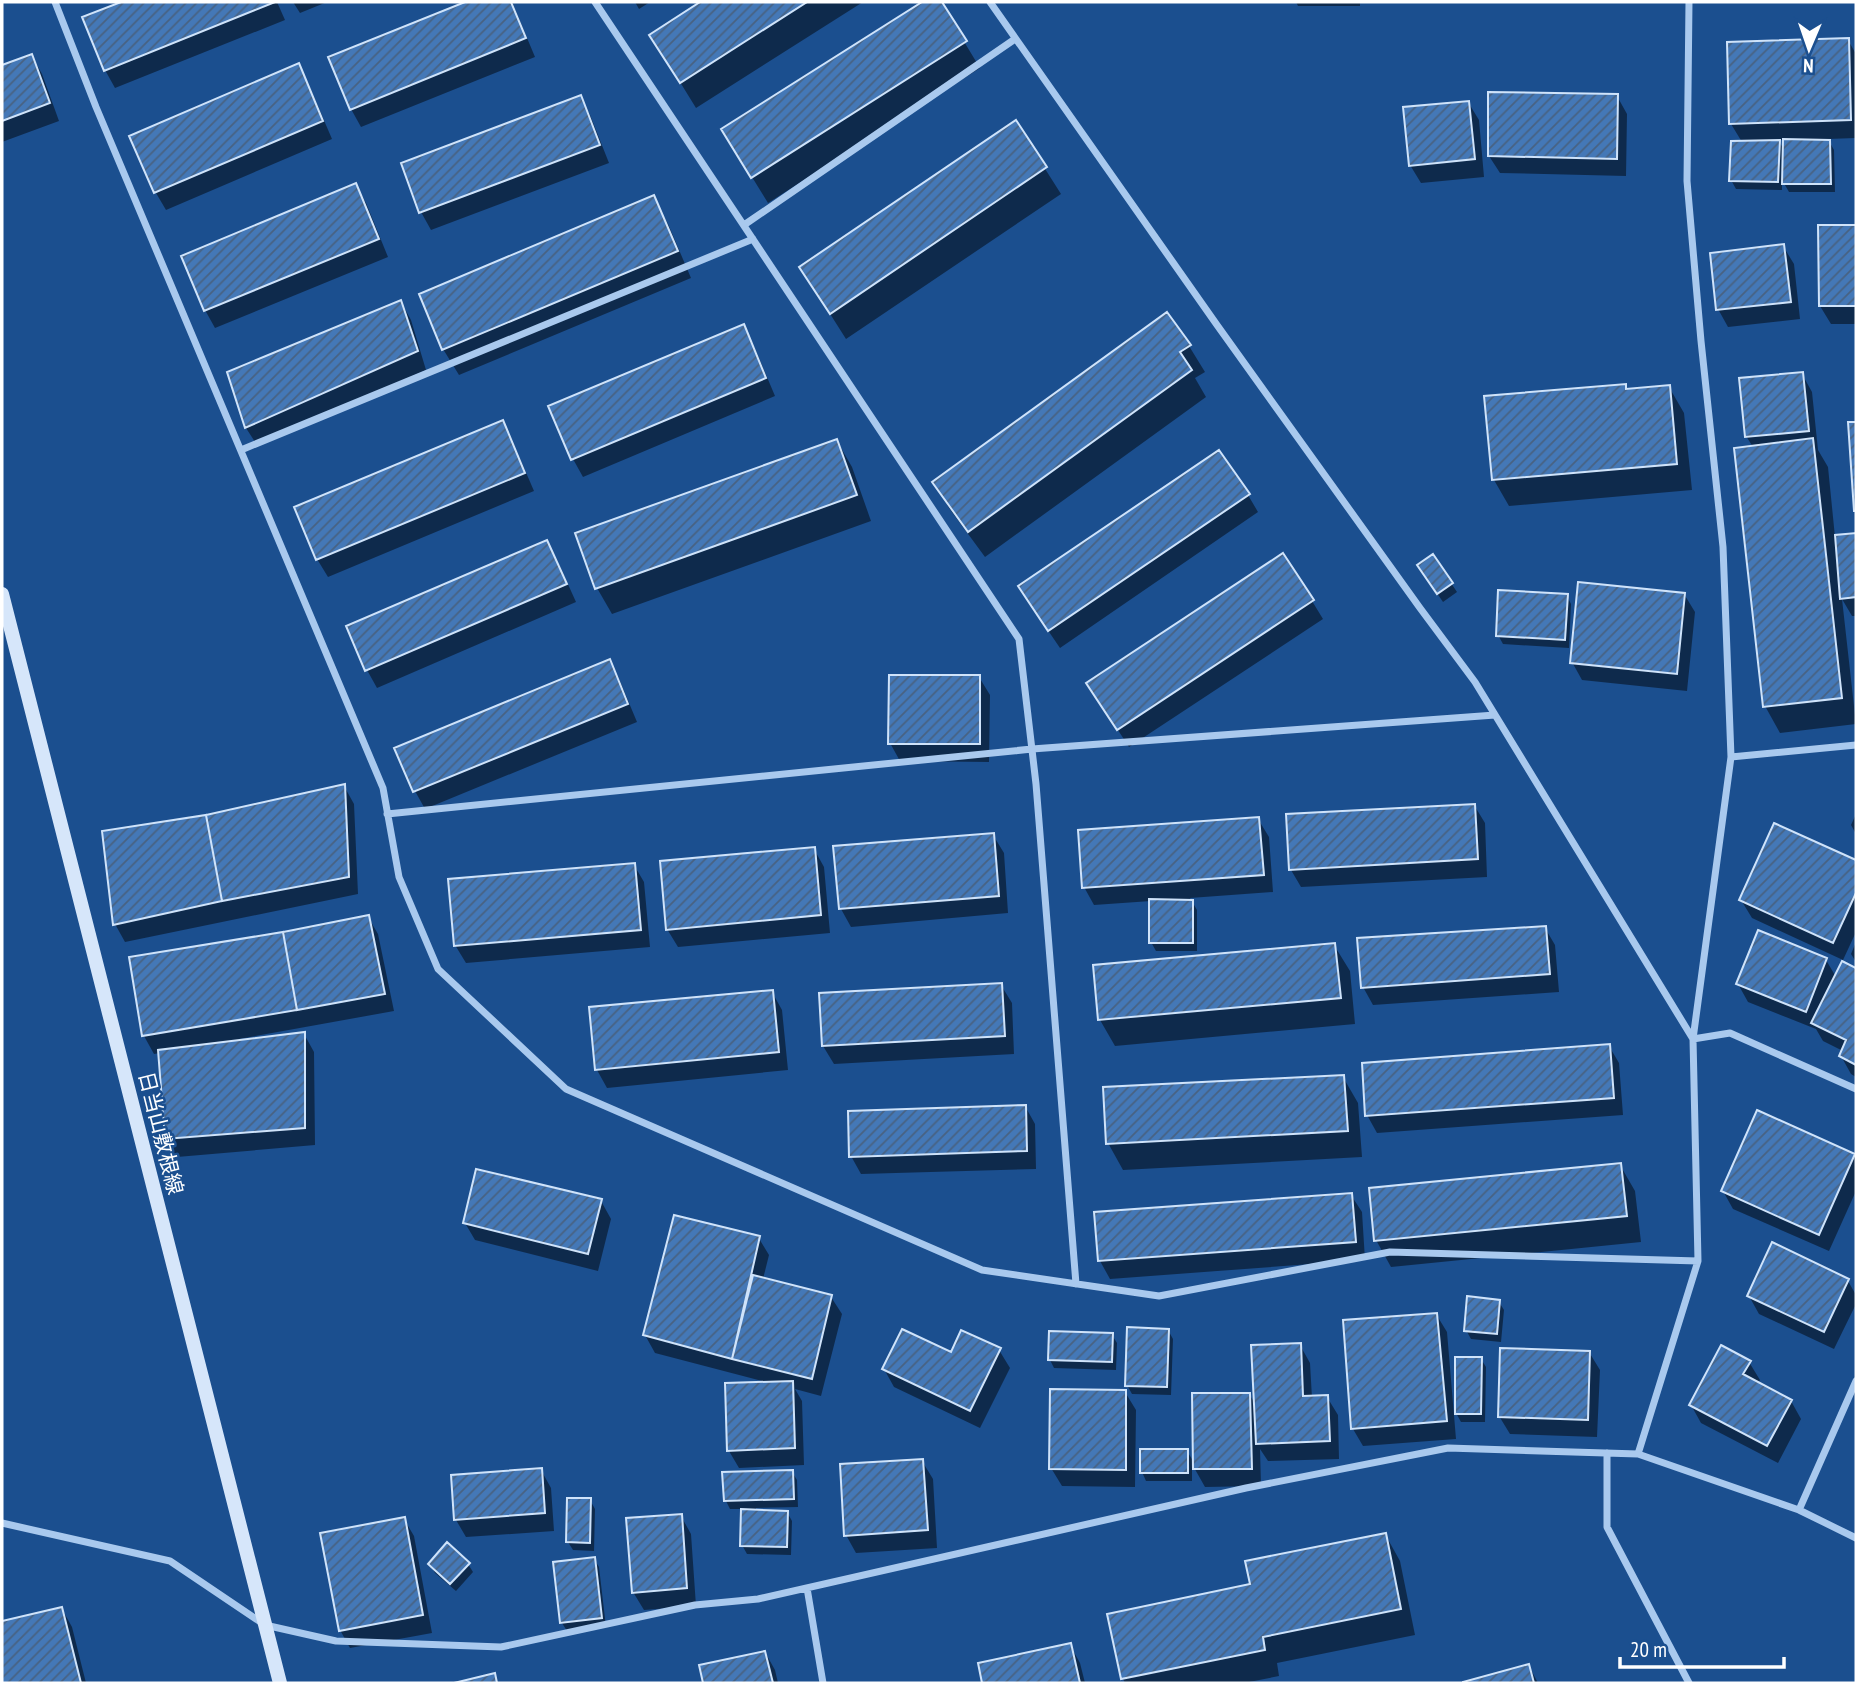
<svg xmlns="http://www.w3.org/2000/svg" width="1858" height="1685" font-family="'PT Sans Narrow','Noto Sans JP',sans-serif">
<style>
.shadow{fill:#0007;fill-rule:evenodd}
.building{fill:url(#building-hatch);stroke:#cfe3fa;stroke-width:2}
.lines{fill:none;stroke-linecap:round;stroke-linejoin:round}
.minor{stroke:#a9c9ee;stroke-width:7}
.secondary{stroke:#d6e6fa;stroke-width:14}
.labels{text-anchor:middle;dominant-baseline:central;stroke-width:5;stroke-linejoin:round;paint-order:stroke}
.street-label{font-size:21px;fill:#fff;stroke:#1b4f8f}
</style>
<defs>
<pattern id="building-hatch" width="6" height="6" patternUnits="userSpaceOnUse" patternTransform="scale(1.75)"><rect width="6" height="6" fill="#4478b7"/><path d="M-1 1l2-2M0 6l6-6M5 7l2-2" fill="none" stroke="#486282"/></pattern>
</defs>
<rect width="100%" height="100%" fill="#1b4f8f"/>
<path class="shadow" d="M125,2H277L285,20L115,88L105,70L84,18Z
M293,2H327L300,13Z
M469,2H512L535,57L361,127L351,109L330,58Z
M635,2H650L639,9Z
M704,2H863L696,108L651,35Z
M925,2H940L980,68L768,203L723,130Z
M1296,2H1360V6H1298Z
M1848,40L1856,54V138L1828,139L1834,150L1835,192H1789L1782,180V190L1736,189L1731,180L1742,142L1731,124ZM1778,140H1785V151Z
M32,56L42,74L59,121L2,142V67Z
M298,66L308,83L332,139L166,210L156,193L131,137Z
M1617,96L1627,114L1626,176L1500,173L1489,156Z
M580,97L590,115L609,163L431,230L421,212Z
M1468,102L1479,120L1484,177L1421,183L1410,165Z
M1016,123L1061,194L846,339L801,268Z
M356,185L366,203L388,257L215,328L205,310Z
M653,198L668,224L691,278L459,375L443,349Z
M1819,227H1856V324H1831L1820,306Z
M1783,246L1794,264L1800,319L1728,327L1718,309Z
M401,302L411,320L426,370L257,445L246,428L229,373Z
M743,327L753,344L775,396L583,477L573,459Z
M1189,346L1205,372L1195,378L1206,397L985,557L949,508L934,482Z
M1802,374L1812,392L1818,450L1828,467L1835,537L1856,535V616H1852L1842,599L1856,724L1780,733L1765,706L1753,447L1746,436Z
M1625,385L1628,391L1669,387L1684,413L1692,490L1509,506L1494,480Z
M502,422L512,440L534,491L328,577L317,559Z
M837,441L852,467L871,521L612,614L597,588Z
M1248,495L1258,512L1060,648L1030,604Z
M547,543L557,560L576,602L377,688L367,670Z
M1433,556L1457,592L1443,602L1424,574Z
M1684,594L1695,612L1687,691L1582,680L1572,662Z
M1567,596L1571,604L1569,648L1503,644L1498,635Z
M1312,601L1323,619L1129,747L1099,701Z
M609,662L619,679L637,722L425,809L415,791Z
M979,677L990,695L989,762L900,761L890,743Z
M344,786L354,804L358,894L125,942L115,924L206,817Z
M1474,805L1485,823L1487,877L1301,887L1291,870Z
M1856,814V834L1851,825Z
M1258,819L1269,837L1273,892L1190,898L1197,910V951H1156L1151,942V901L1094,905L1084,887Z
M1775,826L1856,862V932L1843,960L1752,918L1741,900Z
M993,835L1004,853L1008,913L851,927L841,909Z
M814,849L824,867L830,933L678,947L667,929Z
M634,865L644,882L650,947L466,963L455,945Z
M368,917L378,934L394,1011L239,1039L240,1042L304,1034L314,1052L315,1145L177,1157L166,1139L160,1053L154,1054L144,1036L131,959L284,933Z
M1545,928L1555,945L1559,992L1373,1005L1363,987Z
M1856,942V962L1851,954Z
M1334,945L1350,971L1355,1024L1115,1046L1100,1020L1095,966Z
M1826,960L1836,977L1843,963L1856,970V1077L1851,1074L1841,1056L1843,1051L1823,1041L1816,1029L1748,1002L1738,984Z
M1001,985L1012,1003L1014,1054L834,1064L823,1046Z
M772,992L782,1010L788,1070L607,1088L597,1070L591,1009Z
M1609,1046L1619,1063L1623,1115L1377,1133L1367,1115Z
M1343,1077L1358,1103L1362,1157L1123,1170L1108,1143Z
M1025,1106L1035,1124L1036,1169L861,1174L851,1156Z
M1854,1155L1856,1159V1191L1829,1251L1733,1209L1723,1191Z
M1620,1165L1635,1191L1641,1242L1391,1267L1376,1240Z
M1351,1195L1362,1212L1365,1260L1110,1279L1100,1261L1096,1214Z
M601,1201L611,1219L598,1271L475,1240L465,1223Z
M758,1237L769,1255L763,1279L831,1297L842,1314L821,1396L795,1389L802,1401L804,1465L739,1468L729,1451L770,1383L655,1353L645,1335Z
M1773,1244L1848,1281L1856,1295V1304L1834,1349L1759,1314L1749,1296Z
M1499,1302L1504,1310L1501,1342L1471,1339L1466,1330Z
M1436,1314L1447,1332L1456,1439L1363,1446L1353,1429Z
M1168,1330L1173,1339L1171,1395L1132,1394L1127,1385Z
M1112,1335L1117,1343L1116,1370L1054,1368L1050,1360Z
M1300,1345L1310,1363L1312,1398L1327,1397L1338,1415L1339,1459L1268,1461L1260,1449L1261,1486L1205,1487L1192,1464V1481H1146L1142,1472L1187,1451L1195,1464L1249,1394L1256,1405Z
M999,1350L1010,1368L980,1428L894,1387L884,1369L951,1354Z
M1589,1352L1600,1370L1597,1437L1510,1434L1499,1416Z
M1481,1359L1486,1367L1485,1422H1461L1456,1413Z
M1749,1362L1760,1380L1758,1384L1791,1401L1801,1419L1778,1463L1701,1423L1691,1405Z
M1125,1392L1136,1410L1135,1487L1062,1486L1051,1468Z
M922,1461L933,1479L937,1548L856,1553L846,1535Z
M541,1470L551,1488L554,1531L466,1537L456,1520Z
M792,1472L797,1480L798,1507L756,1508V1511L787,1512L792,1521L791,1555L747,1554L742,1545L743,1509H730L726,1501Z
M590,1500L595,1509L594,1551L573,1550L568,1542Z
M681,1516L691,1534L696,1606L644,1610L633,1592Z
M404,1519L414,1536L432,1633L350,1648L340,1630Z
M1385,1534L1400,1561L1415,1635L1277,1663L1279,1676L1244,1683H1125L1123,1679L1109,1615L1252,1586Z
M594,1559L599,1567L606,1627L567,1631L562,1623Z
M430,1564H468L473,1572L456,1591L435,1573Z
M62,1609L72,1627L86,1683H2V1623Z
M1070,1645L1080,1663L1085,1683H984L980,1665Z
M765,1652L775,1670L778,1683H705L701,1666Z
M1529,1666L1538,1683H1465Z"/>
<path class="building" d="M121,2H275L104,71L82,17Z
M465,2H511L526,38L350,110L328,57Z
M700,2H807L680,83L649,35Z
M922,2H942L967,41L751,178L721,129Z
M1849,38L1851,120L1729,124L1727,42Z
M32,54L50,103L2,121V65Z
M299,63L323,121L154,193L129,136Z
M1488,92L1618,94L1617,159L1488,156Z
M581,95L600,145L419,213L401,163Z
M1469,101L1475,159L1409,166L1403,107Z
M1016,120L1047,167L830,314L799,267Z
M1783,139L1830,140L1831,184H1782Z
M1780,140L1778,182L1729,181L1731,141Z
M356,183L379,239L204,311L181,256Z
M654,195L678,251L442,350L419,294Z
M1818,225H1856V306H1819Z
M1784,244L1791,302L1716,310L1710,253Z
M401,300L418,351L245,428L227,372Z
M1167,312L1191,345L1180,352L1192,370L968,532L932,482Z
M744,324L766,378L571,460L548,406Z
M1803,372L1809,431L1745,437L1739,378Z
M1626,384V389L1670,385L1677,464L1492,480L1484,396Z
M503,420L525,473L316,560L294,507Z
M1848,422H1856V511H1854Z
M1813,438L1842,698L1763,707L1734,448Z
M837,439L857,495L595,589L575,533Z
M1219,450L1250,494L1048,631L1018,586Z
M1856,533V597L1840,599L1835,535Z
M547,540L567,584L365,671L346,626Z
M1283,553L1314,600L1117,730L1086,683Z
M1433,554L1453,583L1437,594L1417,565Z
M1578,582L1685,593L1677,674L1570,663Z
M1498,590L1568,594L1565,640L1496,636Z
M610,659L628,704L413,792L394,748Z
M889,675H980V744H888Z
M345,784L349,877L222,901L206,815Z
M1475,804L1478,859L1289,870L1286,814Z
M206,815L222,901L113,925L102,831Z
M1259,817L1264,875L1082,888L1078,830Z
M1774,823L1856,860V893L1833,943L1739,900Z
M994,833L999,896L839,909L833,846Z
M815,847L821,915L666,930L660,861Z
M635,863L641,930L454,946L448,879Z
M1149,899L1193,900V943H1149Z
M369,915L385,994L297,1010L283,932Z
M1546,926L1550,974L1361,988L1357,938Z
M1758,930L1827,958L1806,1012L1736,984Z
M283,932L297,1010L142,1036L129,957Z
M1335,943L1341,998L1098,1020L1093,965Z
M1842,961L1856,968V1065L1839,1056L1846,1040L1811,1023Z
M1002,983L1005,1036L822,1046L819,993Z
M773,990L779,1052L595,1070L589,1007Z
M305,1032V1128L165,1139L158,1050Z
M1610,1044L1614,1098L1365,1116L1362,1063Z
M1344,1075L1348,1131L1106,1144L1103,1087Z
M1026,1105L1027,1151L849,1157L848,1111Z
M1757,1110L1855,1154L1819,1235L1721,1191Z
M1621,1163L1627,1216L1374,1241L1369,1188Z
M476,1169L602,1199L588,1254L463,1223Z
M1352,1193L1356,1242L1098,1261L1094,1212Z
M674,1215L760,1236L732,1359L643,1335Z
M1772,1242L1849,1279L1824,1332L1747,1296Z
M753,1275L832,1295L812,1379L732,1359Z
M1467,1296L1500,1300L1497,1334L1464,1331Z
M1437,1313L1447,1421L1351,1429L1343,1320Z
M1127,1327L1169,1329L1167,1387L1125,1386Z
M902,1329L951,1352L961,1330L1001,1348L970,1411L882,1369Z
M1049,1331L1113,1333L1112,1362L1048,1360Z
M1301,1343L1303,1396L1328,1395L1330,1441L1256,1444L1251,1345Z
M1721,1345L1751,1361L1743,1374L1792,1400L1767,1446L1689,1405Z
M1500,1348L1590,1351L1588,1420L1498,1417Z
M1455,1357H1482L1481,1414H1455Z
M793,1381L795,1448L727,1451L725,1383Z
M1050,1389L1126,1390V1470L1049,1469Z
M1192,1393H1250L1252,1469H1193Z
M1140,1449H1188V1473H1140Z
M923,1459L928,1530L844,1536L840,1464Z
M542,1468L545,1513L454,1520L451,1475Z
M793,1470L794,1499L724,1501L722,1472Z
M567,1498H591L590,1543L566,1542Z
M741,1509L788,1511L787,1547L740,1546Z
M682,1514L687,1588L632,1593L626,1518Z
M405,1517L423,1615L339,1631L320,1533Z
M1386,1533L1401,1609L1263,1637L1265,1650L1121,1679L1107,1614L1250,1584L1245,1561Z
M447,1542L470,1563L450,1584L428,1564Z
M595,1557L602,1618L560,1623L553,1562Z
M62,1607L81,1683H2V1621Z
M1071,1643L1080,1683H982L978,1663Z
M765,1651L773,1683H703L699,1665Z
M1529,1664L1534,1683H1463V1682Z
M495,1673L497,1683H454Z"/>
<g class="lines">
<path class="minor" d="M55,2L96,107L383,788L399,877L438,969L566,1089L982,1270L1159,1296L1390,1252L1698,1261
M595,2L1019,639L1036,784L1076,1284
M990,2L1217,325L1420,608L1475,682L1693,1039
M744,225L1015,39
M241,450L753,239
M1731,757L1856,745
M387,814L1032,749L1495,715
M1693,1039L1730,1033L1856,1089
M1607,1453V1527L1689,1683
M1638,1454L1698,1261L1693,1039L1731,757L1723,547L1701,341L1687,181L1689,2
M1799,1510L1856,1381
M2,1523L170,1561L265,1625L336,1641L501,1647L695,1605L758,1599L1246,1488L1448,1448L1638,1454L1799,1510L1856,1538
M807,1588L823,1683"/>
<path class="secondary" d="M2,594L280,1683"/>
</g>
<g class="labels">
<g class="street-label">
<text transform="translate(161 1133) rotate(76)">日当山敷根線</text>
</g>
</g>
<rect width="1858" height="1685" fill="none" stroke="#ffffff" stroke-width="7"/>
<g transform="translate(1809 49) rotate(182)" stroke="#1b4f8f" stroke-width="5" paint-order="stroke">
<path d="M0-5L12 26L0 18L-12 26Z" fill="#ffffff"/>
<text y="-10" font-size="19" font-weight="bold" text-anchor="middle" fill="#ffffff">N</text>
</g>
<path d="M1620 1657v10h164v-10" fill="none" stroke="#ffffff" stroke-width="3.5"/>
<text x="1630" y="1657" font-size="21" fill="#ffffff" stroke="#1b4f8f" stroke-width="5" paint-order="stroke">20 m</text>
</svg>
